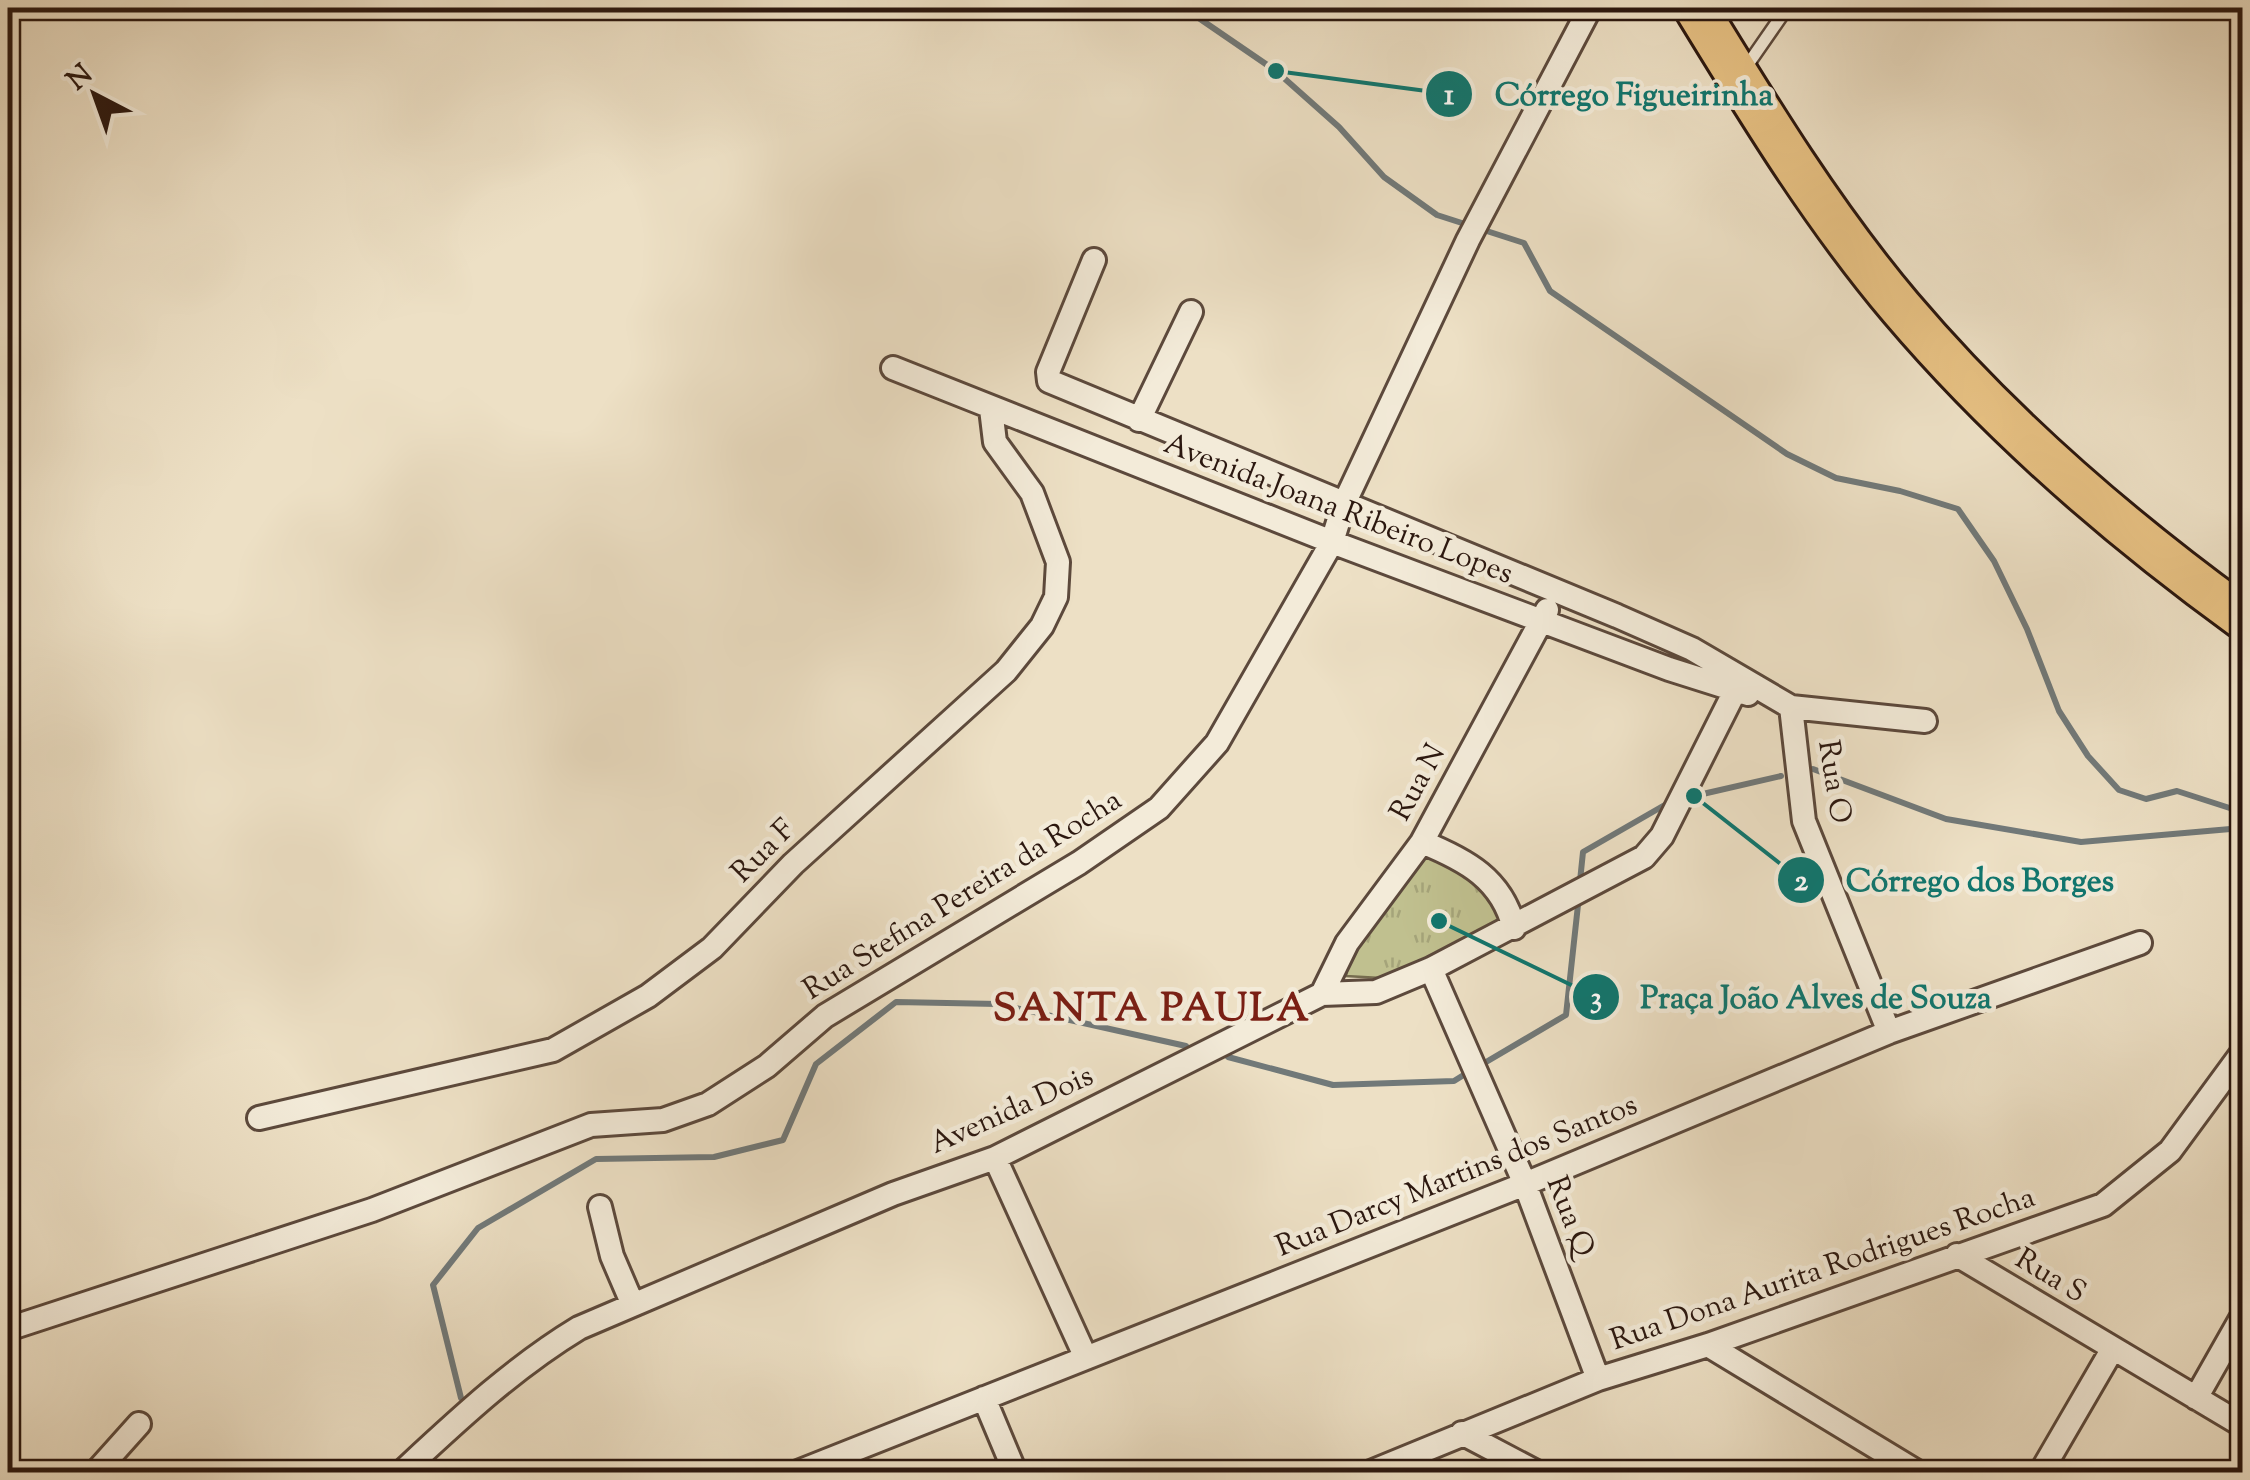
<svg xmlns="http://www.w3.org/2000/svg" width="2250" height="1480" font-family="'Sorts Mill Goudy',serif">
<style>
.park{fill:url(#park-tufts);stroke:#766c4f;stroke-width:2.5}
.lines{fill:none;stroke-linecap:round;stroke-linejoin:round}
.stream{stroke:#717979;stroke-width:6}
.lane-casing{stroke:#5c493c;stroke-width:16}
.street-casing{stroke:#5c493c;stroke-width:28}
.highway-casing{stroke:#2b170f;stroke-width:48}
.lane{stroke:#f3ebd9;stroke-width:11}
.street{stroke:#f3ebd9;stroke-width:22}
.highway{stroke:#e6c082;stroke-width:42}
.labels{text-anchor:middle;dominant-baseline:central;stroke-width:9;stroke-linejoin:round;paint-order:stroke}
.street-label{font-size:30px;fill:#2b170f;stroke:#f3ebd9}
.district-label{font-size:40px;font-weight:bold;letter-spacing:2.5px;fill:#7a1f14;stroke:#f3ebd9}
.leader{fill:none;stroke:#0f766e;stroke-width:4}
.callout-dot{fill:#0f766e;stroke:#f3ebd9;stroke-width:4}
.mark-label{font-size:30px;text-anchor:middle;font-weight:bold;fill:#fff}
.callout-label{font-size:32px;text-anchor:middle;font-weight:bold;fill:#0f766e;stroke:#f3ebd9;stroke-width:9;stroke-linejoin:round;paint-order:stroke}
</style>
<defs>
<pattern id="park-tufts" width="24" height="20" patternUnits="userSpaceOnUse" patternTransform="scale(2.5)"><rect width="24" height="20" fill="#c0c08f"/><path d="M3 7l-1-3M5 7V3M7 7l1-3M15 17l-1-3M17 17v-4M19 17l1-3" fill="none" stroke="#a5a47a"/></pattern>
</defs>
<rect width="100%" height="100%" fill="#ede0c5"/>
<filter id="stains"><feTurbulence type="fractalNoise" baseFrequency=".002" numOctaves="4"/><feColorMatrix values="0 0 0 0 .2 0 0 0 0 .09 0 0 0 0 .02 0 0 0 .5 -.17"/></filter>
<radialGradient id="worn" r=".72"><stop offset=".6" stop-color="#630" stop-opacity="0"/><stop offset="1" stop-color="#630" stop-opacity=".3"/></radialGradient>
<path class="park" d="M1427,856L1453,864L1496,892L1504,926L1381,978L1346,976C1349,941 1404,884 1427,856Z"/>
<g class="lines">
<path class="stream" d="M1184,8L1276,71L1339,127L1384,177L1437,215L1524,243L1550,291L1787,454L1836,478L1900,491L1958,509L1994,561L2027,629L2059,711L2088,756L2119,790L2146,799L2177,791L2242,812
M1813,769L1946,819L2081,842L2242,828
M1694,796L1781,776
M1580,881L1583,852L1670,802
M1228,1057L1333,1085L1454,1081L1470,1071
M1481,1065L1566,1015L1578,905
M461,1398L433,1285L478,1228L596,1159L714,1157L783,1140L816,1064L896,1002L998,1004L1186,1046
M427,1472L433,1461"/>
<g class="lane-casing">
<path id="lane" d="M1744,70L1787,8"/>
</g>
<g class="street-casing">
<path id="street" d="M1094,260L1048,372L1049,381L1617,616L1692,649L1791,707L1925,721
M893,368L1332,542L1669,669L1748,694
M1139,420L1191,312
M1791,707L1804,821L1889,1032
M1422,842C1466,860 1502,879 1514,928
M1431,969L1525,1184L1598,1379
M1322,994L1347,943L1422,842L1547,610
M259,1118L553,1050L648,996L712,948L793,864L1006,671L1042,626L1056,597L1058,562L1032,493L995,442L991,409
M995,1158L1086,1358
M600,1207L612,1256L633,1305
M1957,1255L2242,1425
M8,1329L372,1210L591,1125L663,1120L708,1104L767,1066L825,1016L1079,863L1159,808L1217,743L1332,542L1343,506L1468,240L1590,8
M1708,1345L1917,1472
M984,1398L1015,1472
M2196,1398L2242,1317
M1462,1433L1536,1472
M96,1472L139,1424
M402,1472C458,1420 513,1368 579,1328L893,1194L995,1158L1322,994L1376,992L1431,969L1644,857L1662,836L1741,679
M798,1472L1525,1184L1889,1032L2140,943
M1371,1472L1598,1379L1708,1345L2103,1205L2170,1151L2242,1053
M2041,1472L2112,1350"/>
</g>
<g class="highway-casing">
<path id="highway" d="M1696,8C1759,111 1823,216 1901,308C2001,426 2118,527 2242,617"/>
</g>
<use href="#lane" class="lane"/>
<use href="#street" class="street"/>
<use href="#highway" class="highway"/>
</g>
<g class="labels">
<g class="street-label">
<text transform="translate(1338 510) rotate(21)">Avenida Joana Ribeiro Lopes</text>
<text transform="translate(1833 782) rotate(81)">Rua O</text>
<text transform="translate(1419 783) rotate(-61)">Rua N</text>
<text transform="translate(764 852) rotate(-45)">Rua F</text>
<text transform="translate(963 896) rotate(-32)">Rua Stefina Pereira da Rocha</text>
<text transform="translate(1012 1111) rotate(-24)">Avenida Dois</text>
<text transform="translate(1457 1177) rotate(-22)">Rua Darcy Martins dos Santos</text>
<text transform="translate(1569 1217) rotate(69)">Rua Q</text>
<text transform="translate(1823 1270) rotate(-19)">Rua Dona Aurita Rodrigues Rocha</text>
<text transform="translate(2050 1277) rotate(31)">Rua S</text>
</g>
<g class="district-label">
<text x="1152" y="1010">SANTA PAULA</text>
</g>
</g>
<path class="leader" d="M1276 71L1449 94M1694 796L1801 880M1439 921L1596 997"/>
<g class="callout-dot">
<circle cx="1276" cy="71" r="10"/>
<circle cx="1694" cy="796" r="10"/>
<circle cx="1439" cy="921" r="10"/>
<circle cx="1449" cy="94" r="25"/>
<circle cx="1801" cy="880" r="25"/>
<circle cx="1596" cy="997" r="25"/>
</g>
<g class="mark-label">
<text x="1449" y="104">1</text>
<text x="1801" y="890">2</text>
<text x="1596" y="1007">3</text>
</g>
<g class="callout-label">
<text x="1634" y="105">Córrego Figueirinha</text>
<text x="1980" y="891">Córrego dos Borges</text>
<text x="1816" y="1008">Praça João Alves de Souza</text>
</g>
<rect width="2250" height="1480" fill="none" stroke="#ede0c5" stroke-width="40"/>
<rect x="10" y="10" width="2230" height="1460" fill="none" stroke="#2b170f" stroke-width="5"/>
<rect x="20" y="20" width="2210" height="1440" fill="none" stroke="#2b170f" stroke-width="2.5"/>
<g transform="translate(95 95) rotate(319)" stroke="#f3ebd9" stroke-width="8" paint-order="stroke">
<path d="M0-8L18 38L0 25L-18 38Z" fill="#2b170f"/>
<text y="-15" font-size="28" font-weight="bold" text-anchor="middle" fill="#2b170f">N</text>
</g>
<rect width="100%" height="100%" filter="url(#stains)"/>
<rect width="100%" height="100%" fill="url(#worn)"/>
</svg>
